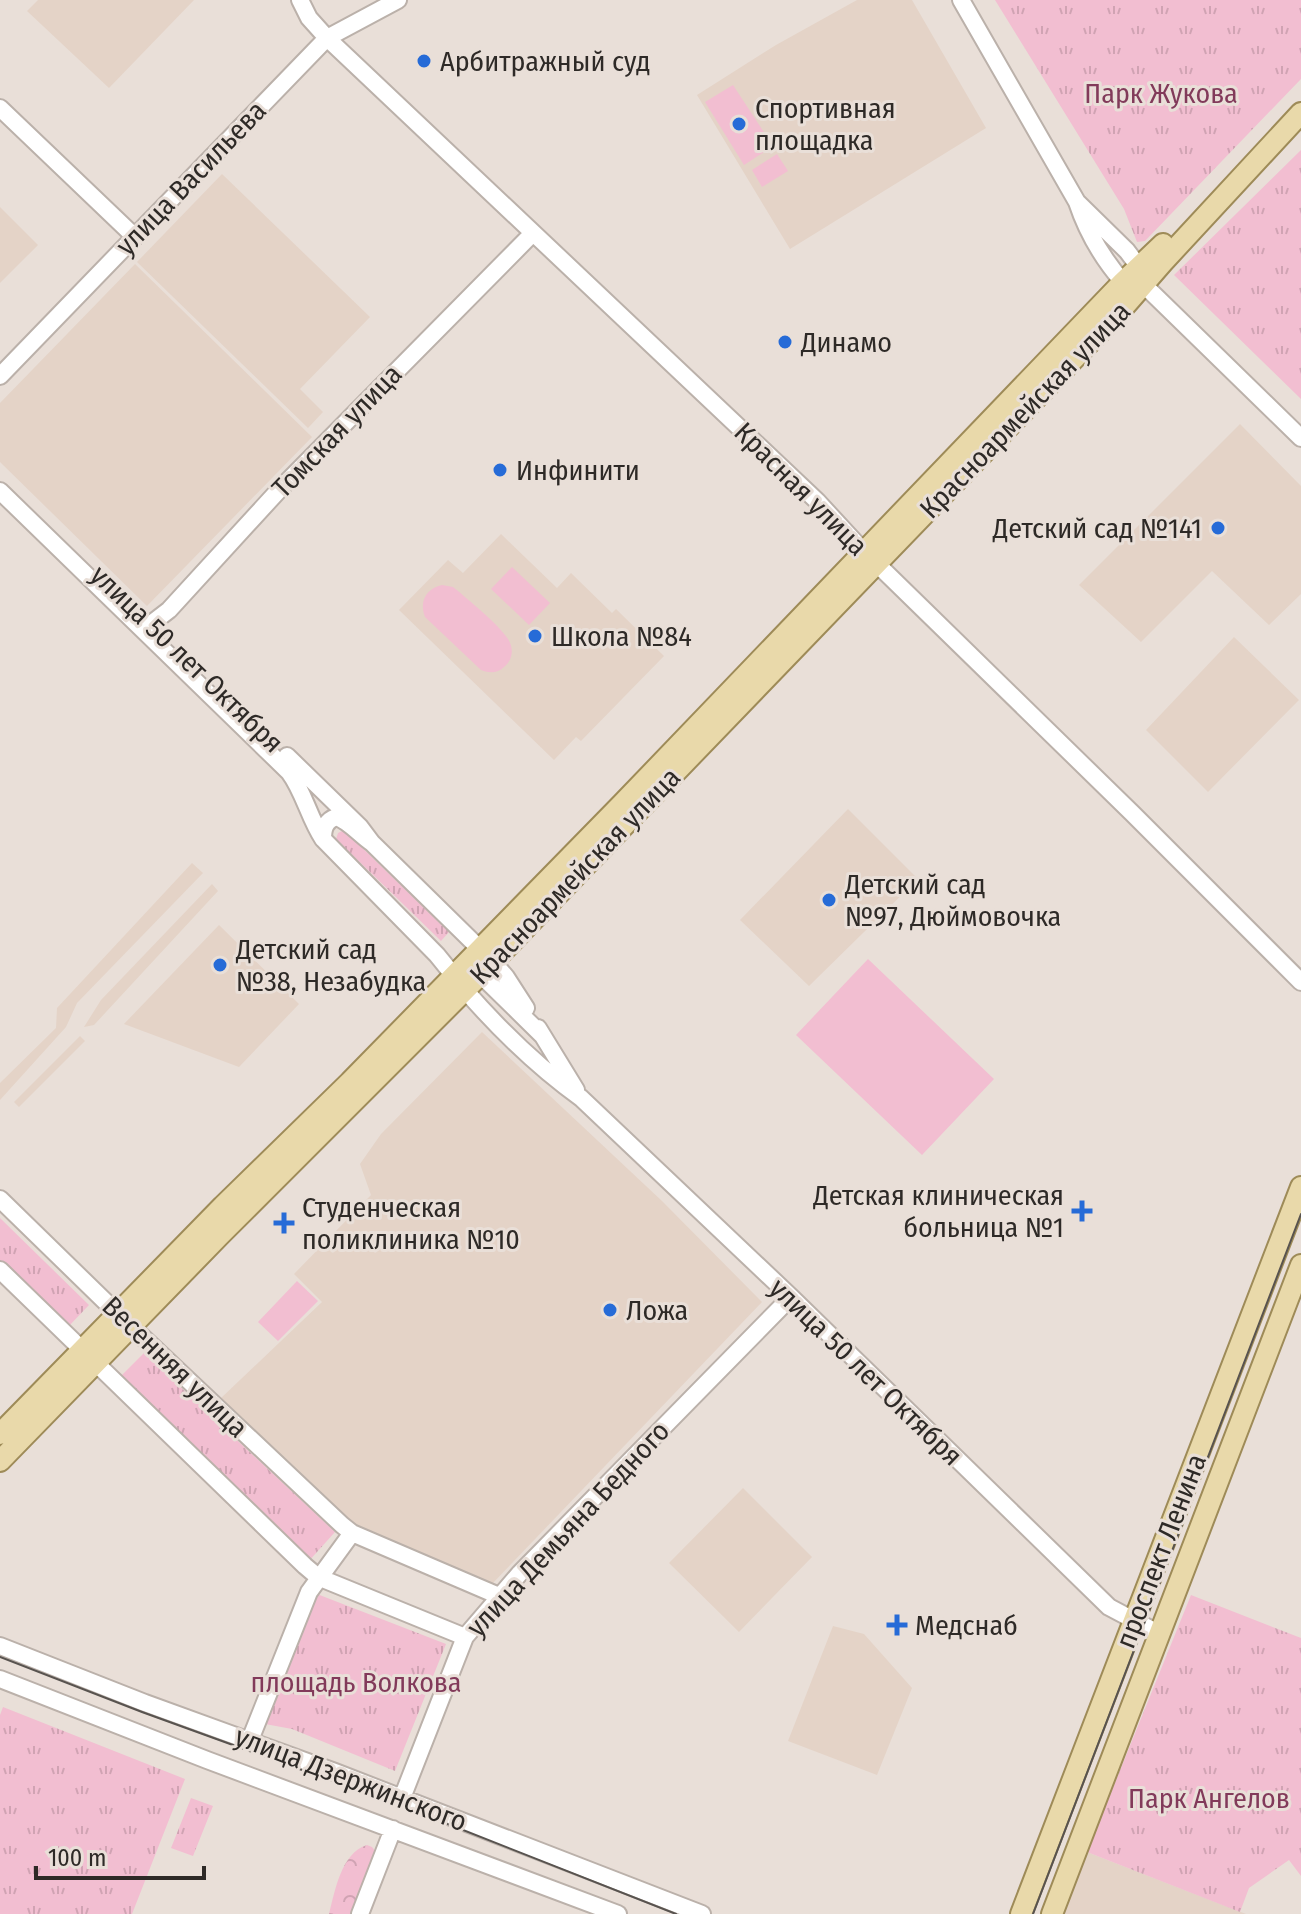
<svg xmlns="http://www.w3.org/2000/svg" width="1301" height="1914" font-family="'Fira Sans Condensed',sans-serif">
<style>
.built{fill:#e4d3c7}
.grass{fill:url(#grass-tufts)}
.forest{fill:url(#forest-crowns)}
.pitch{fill:#f2bed1}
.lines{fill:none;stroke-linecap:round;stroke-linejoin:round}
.minor-casing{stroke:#bbb1aa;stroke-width:20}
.major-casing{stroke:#9e8b58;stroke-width:24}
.minor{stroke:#fff;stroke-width:16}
.major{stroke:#e9d9aa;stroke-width:20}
.tram{stroke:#58534f;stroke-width:2}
.poi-dot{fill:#266bd7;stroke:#e9dfd8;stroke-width:3}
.labels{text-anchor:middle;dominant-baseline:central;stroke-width:6;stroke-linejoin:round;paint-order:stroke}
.poi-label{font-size:28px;fill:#2e2a27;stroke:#e9dfd8;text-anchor:start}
.park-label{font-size:28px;fill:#823a5a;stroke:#e9dfd8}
.street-label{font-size:28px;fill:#2e2a27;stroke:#e9dfd8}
</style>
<defs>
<pattern id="grass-tufts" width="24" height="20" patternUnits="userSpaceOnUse" patternTransform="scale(2)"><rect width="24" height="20" fill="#f2bed1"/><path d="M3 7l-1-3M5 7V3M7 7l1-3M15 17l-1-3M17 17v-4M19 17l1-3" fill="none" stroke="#d0a3b3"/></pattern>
<pattern id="forest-crowns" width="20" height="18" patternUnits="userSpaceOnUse" patternTransform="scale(2)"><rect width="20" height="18" fill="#f2bed1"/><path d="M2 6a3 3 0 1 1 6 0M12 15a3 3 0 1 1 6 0" fill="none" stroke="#d0a3b3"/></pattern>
</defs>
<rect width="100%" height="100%" fill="#e9dfd8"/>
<path class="built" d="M38,0H194L109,88L27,11Z
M857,0H912L986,128L790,249L697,95L776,45Z
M222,174L370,317L300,389L323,412L308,428L137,262Z
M0,207L38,245L0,283Z
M135,264L312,437L147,606L0,462V403Z
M1240,424L1301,486V594L1269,625L1212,571L1141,642L1079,585Z
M501,534L557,588L571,573L612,613L616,609L664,656L581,741L576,737L554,760L399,610L448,560L463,573Z
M1234,637L1299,700L1208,792L1146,730Z
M848,809L918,879L809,986L740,920Z
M192,863L203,873L77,1003L66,1027L0,1100V1083L56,1028L57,1008Z
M212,884L218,891L94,1025L84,1027L101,1000Z
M219,925L299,1004L239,1067L124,1024Z
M482,1032L662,1201L762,1302L492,1584L346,1520L220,1399L322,1302L294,1274L371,1195L360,1164L381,1134Z
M80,1036L85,1041L19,1107L14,1102Z
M743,1488L812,1557L739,1632L669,1563Z
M833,1626L864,1634L912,1688L877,1775L788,1741Z
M1087,1852L1246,1914H1063Z"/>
<path class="grass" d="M995,0H1301V79L1145,241L1137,242L1124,209Z
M1301,150V399L1174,275Z
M344,830L449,932L441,941L336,839L338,833Z
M0,1218L89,1305L68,1327L0,1261Z
M144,1353L335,1532L308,1562L121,1376Z
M317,1594L446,1644L395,1771L292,1729L265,1724Z
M1191,1595L1301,1638V1876L1289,1860L1249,1888L1240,1912L1087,1852Z
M3,1707L185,1779L132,1914H0V1715Z
M191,1798L213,1806L193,1856L171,1848Z"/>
<path class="forest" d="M367,1845L372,1847L376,1852L355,1914H329C335,1891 341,1853 367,1845Z"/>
<path class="pitch" d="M733,85L773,146L744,165L705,102Z
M777,154L788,171L762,187L752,170Z
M512,567L550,603L529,625L491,589Z
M442,585L453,587L458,591C472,603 499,625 508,639C514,648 513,660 504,667C497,674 489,673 481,670L425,617C419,601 426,589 442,585Z
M868,959L994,1079L922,1155L796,1035Z
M297,1281L318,1301L278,1341L258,1322Z"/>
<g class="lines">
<g class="minor-casing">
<path id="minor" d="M300,0L309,18L327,38L817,501L864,552
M961,0L1077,202C1087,232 1102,258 1123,282
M0,108L135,237
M1078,203L1127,251L1139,267
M1144,285L1301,438
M0,376L327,38L398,0
M0,491L289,772C304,792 309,818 323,839L437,955L454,976L471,973L487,981L542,1035
M877,564L1132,813L1301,982
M143,630L169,610L278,491L533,233
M287,756L360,827L372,843
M323,839C323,829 325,821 336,817C348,820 361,836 372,843L480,949
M493,962L506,977L526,1008
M465,990C499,1029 539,1068 581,1098L791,1297L1109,1607L1160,1634
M538,1028L576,1090
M0,1199L118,1314L342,1525L352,1533L499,1596
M0,1270L305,1566L318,1577L465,1637
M0,1646L145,1703L335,1772L702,1914
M0,1679L207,1760L618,1914
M250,1740L309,1592L352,1533
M402,1798L465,1637L520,1573L791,1297
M360,1914L393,1829"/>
</g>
<g class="major-casing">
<path id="major" d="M0,1434L223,1206L350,1082L622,804L1123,282L1163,244
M0,1461L220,1235L479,976L1122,309L1163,262L1301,113
M1021,1914L1301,1187
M1052,1914L1301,1265"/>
</g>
<use href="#minor" class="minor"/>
<use href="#major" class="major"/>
<path class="tram" d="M0,1657L142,1712L415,1811L676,1914
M1033,1914L1301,1214"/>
</g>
<g class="poi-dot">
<circle cx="424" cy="61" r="8"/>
<circle cx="739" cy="124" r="8"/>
<circle cx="785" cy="342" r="8"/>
<circle cx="500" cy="470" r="8"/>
<circle cx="1218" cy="528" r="8"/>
<circle cx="535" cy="636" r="8"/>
<circle cx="829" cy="900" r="8"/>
<circle cx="220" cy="965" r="8"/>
<path d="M1078 1199h8v8h8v8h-8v8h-8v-8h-8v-8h8z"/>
<path d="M280 1211h8v8h8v8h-8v8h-8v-8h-8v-8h8z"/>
<circle cx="610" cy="1310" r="8"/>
<path d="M893 1613h8v8h8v8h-8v8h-8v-8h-8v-8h8z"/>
</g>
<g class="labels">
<g class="poi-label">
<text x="440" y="61">Арбитражный суд</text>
<text x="755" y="108">Спортивная<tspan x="755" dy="32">площадка</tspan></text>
<text x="801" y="342">Динамо</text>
<text x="516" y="470">Инфинити</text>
<text x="1202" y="528" text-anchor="end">Детский сад №141</text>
<text x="551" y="636">Школа №84</text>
<text x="845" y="884">Детский сад<tspan x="845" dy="32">№97, Дюймовочка</tspan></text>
<text x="236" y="949">Детский сад<tspan x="236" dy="32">№38, Незабудка</tspan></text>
<text x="1064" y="1195" text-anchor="end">Детская клиническая<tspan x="1064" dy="32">больница №1</tspan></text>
<text x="302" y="1207">Студенческая<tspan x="302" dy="32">поликлиника №10</tspan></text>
<text x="626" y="1310">Ложа</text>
<text x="915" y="1625">Медснаб</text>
</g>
<g class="park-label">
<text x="1161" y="93">Парк Жукова</text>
<text x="356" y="1682">площадь Волкова</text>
<text x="1209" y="1798">Парк Ангелов</text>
</g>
<g class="street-label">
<text transform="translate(191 178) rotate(-46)">улица Васильева</text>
<text transform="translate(1025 410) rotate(-46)">Красноармейская улица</text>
<text transform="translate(337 431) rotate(-46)">Томская улица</text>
<text transform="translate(801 489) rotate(45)">Красная улица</text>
<text transform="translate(187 659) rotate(44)">улица 50 лет Октября</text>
<text transform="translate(575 876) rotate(-46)">Красноармейская улица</text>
<text transform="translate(175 1367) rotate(44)">Весенняя улица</text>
<text transform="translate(866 1372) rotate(44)">улица 50 лет Октября</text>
<text transform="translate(568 1529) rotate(-47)">улица Демьяна Бедного</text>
<text transform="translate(1161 1551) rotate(-69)">проспект Ленина</text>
<text transform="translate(351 1779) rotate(21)">улица Дзержинского</text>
</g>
</g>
<path d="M36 1866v12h168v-12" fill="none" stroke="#2e2a27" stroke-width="4"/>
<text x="48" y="1866" font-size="24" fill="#2e2a27" stroke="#e9dfd8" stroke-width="6" paint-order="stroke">100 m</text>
</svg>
